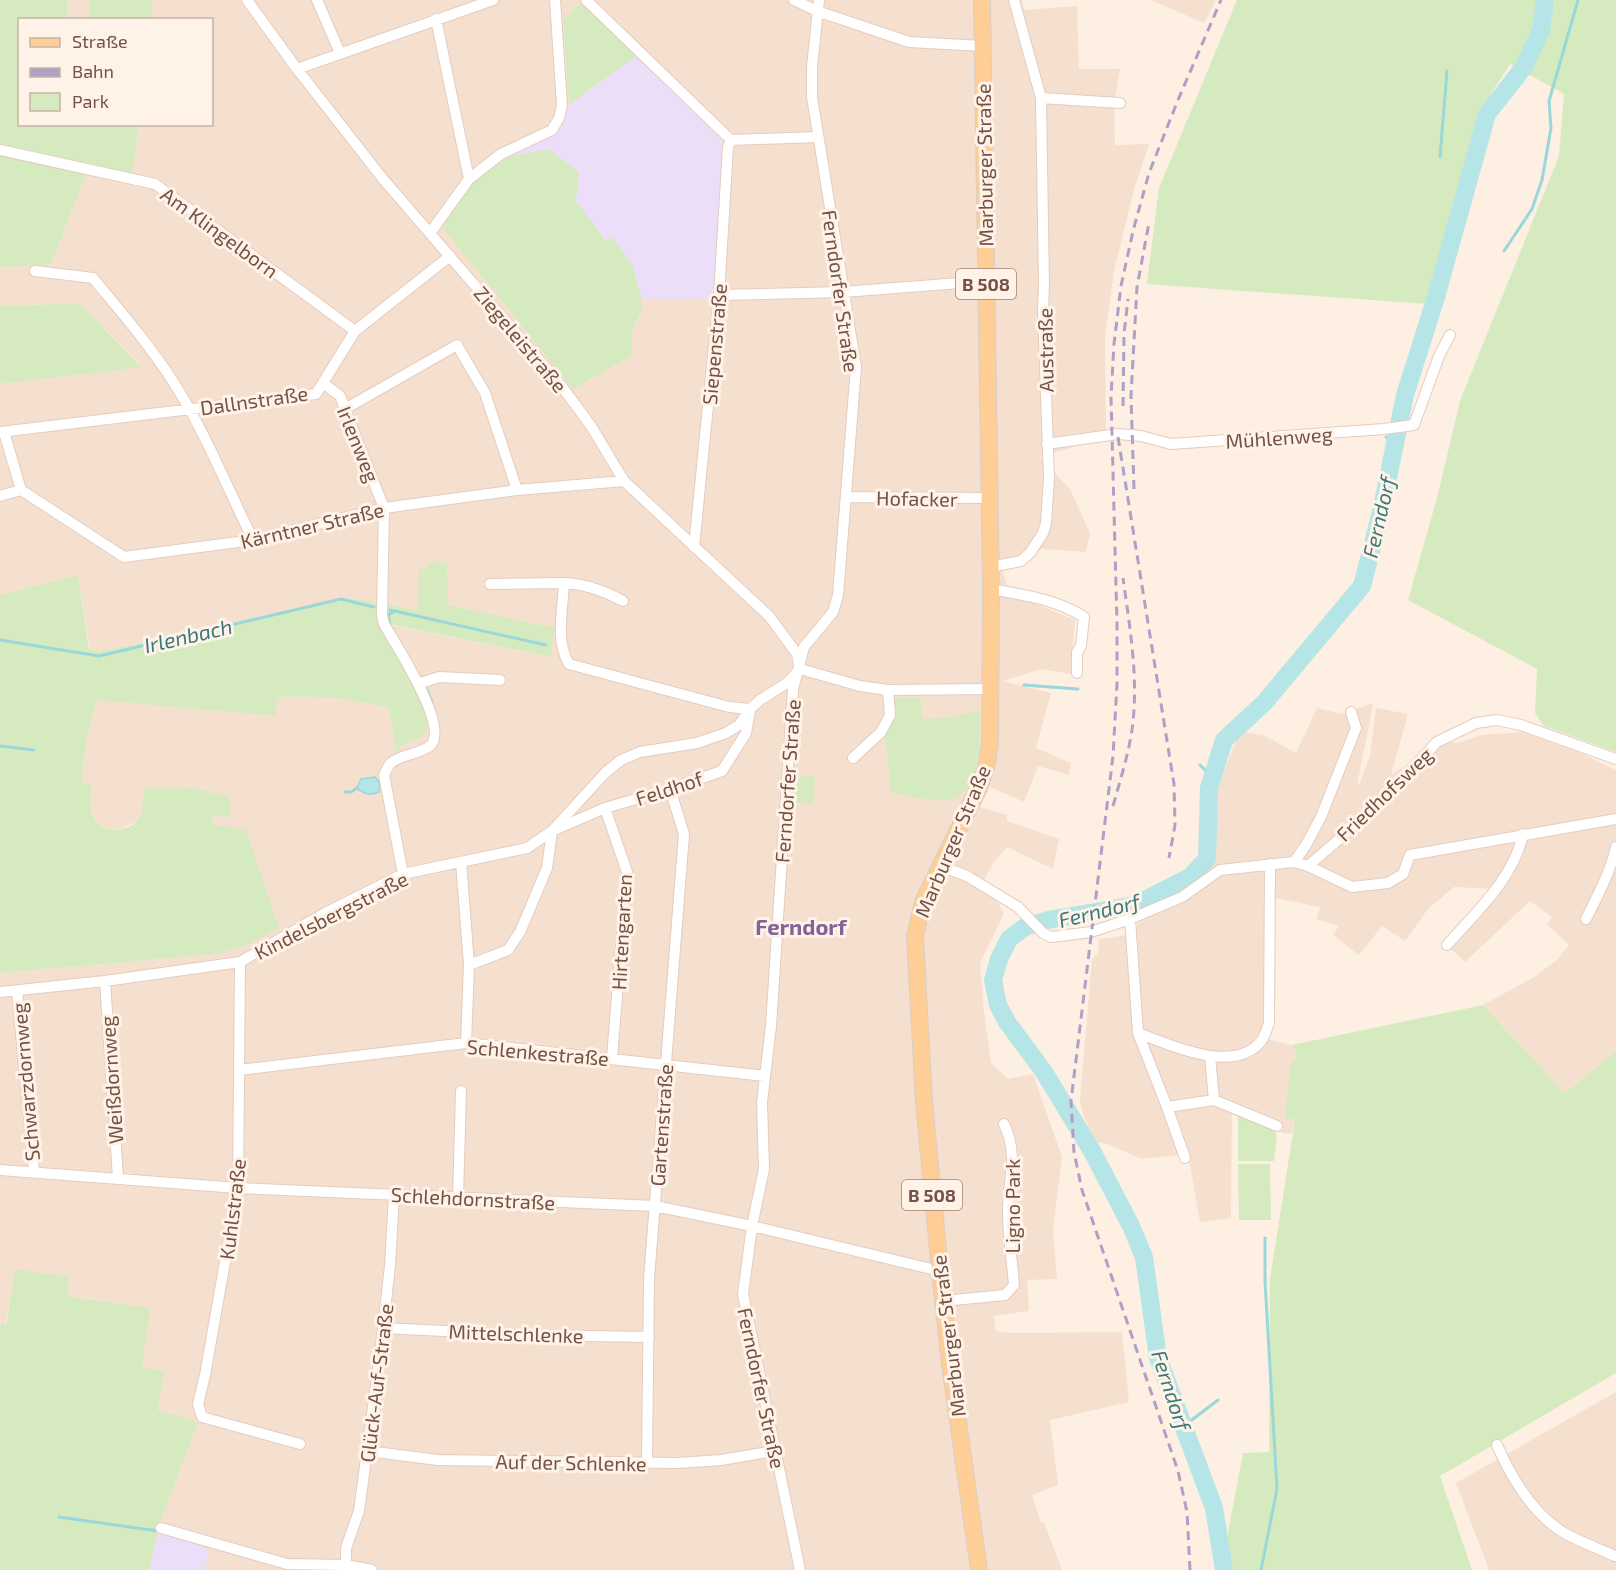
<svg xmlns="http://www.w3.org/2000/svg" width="1616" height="1570" font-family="'Exo 2',sans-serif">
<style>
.residential{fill:#f5e0cf;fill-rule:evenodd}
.education{fill:#ecdef9}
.green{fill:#d5ebbf}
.water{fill:#b5e5e7;stroke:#9ad7da;stroke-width:1.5}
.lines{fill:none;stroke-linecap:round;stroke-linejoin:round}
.stream{stroke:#9ad7da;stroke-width:3}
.river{stroke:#b5e5e7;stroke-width:18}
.street-casing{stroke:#e4ccbf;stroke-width:12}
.primary-casing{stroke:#d8cfcb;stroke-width:18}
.street{stroke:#fff;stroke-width:10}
.primary{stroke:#ffcd96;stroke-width:16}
.rail{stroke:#b09fc7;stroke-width:3;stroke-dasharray:9 6;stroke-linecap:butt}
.labels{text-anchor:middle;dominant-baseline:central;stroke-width:6;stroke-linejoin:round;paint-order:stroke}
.shield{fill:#fff3e8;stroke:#9e8277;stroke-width:1.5}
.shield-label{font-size:18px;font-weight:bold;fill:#755247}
.street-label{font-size:20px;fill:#755247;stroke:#fff3e8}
.water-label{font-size:21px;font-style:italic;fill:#3a787c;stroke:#fff3e8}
.quarter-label{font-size:22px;font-weight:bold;fill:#816299;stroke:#fff3e8}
</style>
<rect width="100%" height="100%" fill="#fdefe1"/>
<path class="residential" d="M67,0H89L88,19L67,20Z
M153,0H1022L1024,10L1077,6L1079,69H1120L1114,105L1115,145L1149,144L1134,189L1114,272L1105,337L1106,437L1040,457L1070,489L1090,533L1086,552L1042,549L1000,562L1009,593L1075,620L1071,674L1041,669L1003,681L1051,693L1036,748L1071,763L1069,775L1038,766L1024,802L990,787L980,807L1007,815V821L1059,839L1053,869L1007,847L993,863L984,880L1004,913L980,963L984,1012L991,1063L1008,1079L1033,1074L1062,1157L1053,1230L1057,1279L1027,1280L1029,1311L994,1316L996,1331L1010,1333L1122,1332L1129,1402L1050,1420L1058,1485L1032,1495L1041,1523L1044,1522L1062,1570H149L160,1522L197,1422L157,1411L142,1367L98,1300L67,1296L15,1270L5,1326L0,1324V973L218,954L212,824L213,815L143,789L142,808L138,820L122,829L110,830L101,825L93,818L90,800L92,784L81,782L87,735L97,699L275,716L277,697L339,698L389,708L397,754L400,747L419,738L417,689L391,625L551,657L448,605L446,563L430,562L419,610L353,598L101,651L90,649L78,575L0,595V384L141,366L80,303L0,306V267L51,263L86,174L131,182L139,125L212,124V20L151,19ZM582,2L728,147L713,298L642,300V310L632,331V355L501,158L556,132L569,105L563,20Z
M1151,0H1216L1204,23Z
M1370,704L1373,705L1357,785H1359L1370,756L1376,708L1408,714L1391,775L1445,741L1458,743L1481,735L1522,732L1583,754L1616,770V1051L1565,1093L1483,1005L1534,977L1557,960L1569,945L1547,924L1552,917L1530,901L1465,962L1447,945L1498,889L1454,887L1428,909L1405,941L1382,926L1359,955L1333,935L1339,926L1316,919L1320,907L1265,896L1267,1039L1292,1045L1297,1057L1290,1065L1286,1117L1295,1120L1292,1134L1282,1133L1232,1105L1231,1218L1200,1222L1188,1154L1141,1159L1108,1144L1095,1142L1083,1114L1080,1101L1092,959L1098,954L1099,939L1134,934L1138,923L1192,896L1209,864L1215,792L1240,732L1263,735L1296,753L1317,708L1342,714Z
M1616,1392V1570H1489L1456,1483Z"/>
<path class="education" d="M636,56L728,147L713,298L642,300L632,264L605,240L575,201L501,158L556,132L569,105Z
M158,1532L204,1546L209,1554L204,1570H150Z"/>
<path class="green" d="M0,0H67V19L20,20V124L139,125L131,183L86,174L51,264L0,267Z
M89,0H153L151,19H88Z
M1237,0H1616V752L1544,726L1535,713L1537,669L1408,600L1437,498L1460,401L1559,156L1564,94L1510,64L1478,114L1428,304L1147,284L1159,188Z
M582,2L636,56L569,105L563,20Z
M549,149L579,173L576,201L605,240L612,237L632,264L642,300V310L632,331V355L573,389L442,227L472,181L501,158Z
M80,303L141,367L0,384V306Z
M429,562L447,563L448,605L555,628L551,657L389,624L386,604L418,610L419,568L427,569Z
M78,575L89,649L101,651L353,598L378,603V622L417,689L429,728L419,738L400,747L397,756L389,708L339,698L277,697L276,716L97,700L87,735L81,782L92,784C91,795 89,805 93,816C100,833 125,834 137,821C143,813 143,799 143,789L148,787L195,788L230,798L229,817L214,816L212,824L246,830L279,928L244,946L218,954L0,973V595Z
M920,697L923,719L952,717L980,711C980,737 983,796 947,800C929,802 909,796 891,793L885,733L895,718L893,699Z
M815,775L813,803H795L796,778Z
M1483,1005L1565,1093L1616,1051V1373L1440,1476L1472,1570H1221L1243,1453L1269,1452L1270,1279L1295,1120L1285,1117L1290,1065L1297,1057L1292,1045Z
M1238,1113L1274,1127L1277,1136L1274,1161H1238Z
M1238,1164H1270L1271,1220H1239Z
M15,1269L69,1277L67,1296L150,1308L142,1367L165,1371L157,1410L198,1422L160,1522L149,1570H0V1324L6,1325Z"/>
<path class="water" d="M375,777L380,783L379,792C372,795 363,795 357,788L361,779Z"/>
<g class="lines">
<path class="stream" d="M1440,157L1447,71
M1504,251L1532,209L1542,180L1551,128L1549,101L1578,0
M1386,437L1395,446
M390,610L546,645
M390,625L388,615L395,611
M0,640L99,656L341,599L374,607
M1024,685L1078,689
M427,690L432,702
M0,746L34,750
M1200,765L1212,777
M345,792H351L357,788
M1184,1432L1189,1422L1218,1400
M59,1517L158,1531
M1261,1570L1277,1489L1265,1281V1238"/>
<path class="river" d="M1224,1570L1214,1508L1158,1358L1144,1257L1131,1226L1092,1151L1044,1072L1007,1022L998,1005L993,980L999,959L1009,939L1025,927L1048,920L1135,905L1190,877L1207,859L1209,788L1224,740L1264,703L1362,586L1381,512L1405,395L1436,297L1487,114L1524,67L1541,30L1545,0"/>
<g class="street-casing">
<path id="street" d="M247,0L297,69L383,179L560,384L591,426L624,481L769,616L797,654L799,665
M317,0L340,53
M586,0L731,140L817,137
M794,0L817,11L909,42L982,46
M436,19L469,179
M297,69L493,0
M1041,98L1120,103
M0,150L155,184L355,331
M430,233L469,179L501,154L552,130L559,118L562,105L555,0
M35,271L93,278C120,311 149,344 172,380C204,429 227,487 253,540
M719,295L843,292L986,281
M323,383L340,396L384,508L382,615L384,624C395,644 451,728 430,746C419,754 400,755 391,763C388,765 386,772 384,775L403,874
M345,409L457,345L485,393L517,490
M0,432L316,394L355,331L450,256
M4,432L21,490L124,557L253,540L384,508L517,490L624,481
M1047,444L1118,434L1141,436L1171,444L1384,429L1414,425L1439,356L1450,335
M0,496L21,490
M846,497L989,498
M694,547L719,295L728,147L731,140
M990,567L1021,561L1030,553L1043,533L1046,523L1049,478L1043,310L1044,285L1041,98L1014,0
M564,583C585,584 605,591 623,601
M490,584L564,583C563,608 555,642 569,664L729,707L750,709
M991,589C1023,595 1056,599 1084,617L1081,646L1077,652V673
M800,669L860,686L888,690L990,689
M418,684L439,677L500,680
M853,758L881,732L890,715L888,690
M605,808L627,872L612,1058
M461,862L469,965L466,1043
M1294,862L1306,845L1321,817L1356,728L1351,712
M941,866L967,876L1018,907L1043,933L1051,937L1091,932L1130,919L1182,897L1220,870L1294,862L1308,866L1374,809L1437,742L1476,723L1497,720L1521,725L1616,759
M1308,866L1352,887L1388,883L1403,874L1410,855L1616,819
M1130,919L1138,1033L1167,1107L1214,1100L1277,1126
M1586,919C1598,895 1610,873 1616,847
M1447,945C1476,912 1514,878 1523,834
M240,962L238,1188L205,1375L198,1404L202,1417L300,1444
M469,965L508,950L520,932L547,868L552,831L605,808L670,789L722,771L746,733L750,710
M105,981L118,1178
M17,991L34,1172
M0,992L105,981L240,962L325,913L403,874L527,848L552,831L605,773L621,760L640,752L697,743L726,733L739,725L750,709L760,700L787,683L796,673
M1138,1033C1171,1045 1235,1076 1262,1040C1265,1036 1267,1028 1269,1023L1270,864
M1210,1056L1214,1100
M240,1070L466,1043L765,1076
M1167,1107L1185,1158
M0,1170L238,1188L655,1206L752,1226L940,1271
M458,1198L461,1091
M943,1301L1005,1295L1014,1285C1012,1260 1008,1235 1008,1211C1008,1179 1019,1155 1004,1124
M383,1328L526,1335L649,1337
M1497,1445C1512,1479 1534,1517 1568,1535C1583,1543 1600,1549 1615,1556
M367,1451L438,1460L678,1463L721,1460L774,1451
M647,1463L649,1279L684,834L670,789
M161,1528L287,1564L346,1565L372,1570
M346,1570V1548L359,1511L379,1363L390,1266L394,1194
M800,1570L743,1294L752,1226L764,1169L762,1102L771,1026L793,689L804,647L833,612L838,595L856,367L812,97V67L819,0"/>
</g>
<g class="primary-casing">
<path id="primary" d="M979,1570L950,1364L940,1271L924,1102L915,936L923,902L978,789L986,768L990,744L991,589L982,0"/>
</g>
<use href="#street" class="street"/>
<use href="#primary" class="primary"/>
<path class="rail" d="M1123,406L1124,334L1128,299
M1118,437L1174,784L1175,825L1169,858
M1134,489L1131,396L1137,287L1149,223
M1113,806C1120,781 1128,756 1132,730C1139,679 1130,629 1123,578
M1190,1570L1187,1512L1178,1471L1082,1190L1074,1152L1071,1101L1113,756L1117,684V624L1111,397L1114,344L1121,286L1133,231L1149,173L1178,100L1221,0"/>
</g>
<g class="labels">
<g class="shield">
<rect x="956" y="269" width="60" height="30" rx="4.5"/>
<rect x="902" y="1180" width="60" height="30" rx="4.5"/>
</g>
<g class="shield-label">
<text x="986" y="284">B 508</text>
<text x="932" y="1195">B 508</text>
</g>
<g class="street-label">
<text transform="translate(984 165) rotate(-91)">Marburger Straße</text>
<text transform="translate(220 232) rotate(36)">Am Klingelborn</text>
<text transform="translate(841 291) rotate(82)">Ferndorfer Straße</text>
<text transform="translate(521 339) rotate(50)">Ziegeleistraße</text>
<text transform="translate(714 344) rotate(-85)">Siepenstraße</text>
<text transform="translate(1045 350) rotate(-91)">Austraße</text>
<text transform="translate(254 400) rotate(-8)">Dallnstraße</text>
<text transform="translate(1279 437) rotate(-4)">Mühlenweg</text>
<text transform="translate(359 444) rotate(68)">Irlenweg</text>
<text transform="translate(917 498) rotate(1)">Hofacker</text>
<text transform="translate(312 525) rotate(-13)">Kärntner Straße</text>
<text transform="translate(787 781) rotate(-86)">Ferndorfer Straße</text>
<text transform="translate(669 788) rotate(-18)">Feldhof</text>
<text transform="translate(1384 794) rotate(-44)">Friedhofsweg</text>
<text transform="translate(952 841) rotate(-67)">Marburger Straße</text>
<text transform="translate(331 915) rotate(-27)">Kindelsbergstraße</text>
<text transform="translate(621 932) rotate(-87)">Hirtengarten</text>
<text transform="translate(538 1052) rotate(5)">Schlenkestraße</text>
<text transform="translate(111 1080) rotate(-94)">Weißdornweg</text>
<text transform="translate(25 1082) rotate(-95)">Schwarzdornweg</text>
<text transform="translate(661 1125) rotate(-86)">Gartenstraße</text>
<text transform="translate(473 1198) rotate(3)">Schlehdornstraße</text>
<text transform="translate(1012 1206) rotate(-90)">Ligno Park</text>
<text transform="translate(232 1209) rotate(-83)">Kuhlstraße</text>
<text transform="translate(516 1333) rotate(2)">Mittelschlenke</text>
<text transform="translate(948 1336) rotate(-97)">Marburger Straße</text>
<text transform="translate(376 1383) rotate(-83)">Glück-Auf-Straße</text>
<text transform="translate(762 1388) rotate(78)">Ferndorfer Straße</text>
<text transform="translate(571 1462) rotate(1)">Auf der Schlenke</text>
</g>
<g class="water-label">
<text transform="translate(1378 517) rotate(-77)">Ferndorf</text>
<text transform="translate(188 635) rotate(-13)">Irlenbach</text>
<text transform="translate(1099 910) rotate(-14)">Ferndorf</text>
<text transform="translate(1172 1390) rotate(72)">Ferndorf</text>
</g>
<g class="quarter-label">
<text x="801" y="926">Ferndorf</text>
</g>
</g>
<rect x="18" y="18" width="195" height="108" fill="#fff3e8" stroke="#c8b3a8" stroke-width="1.5"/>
<rect x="30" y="38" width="30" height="9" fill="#ffcd96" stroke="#c8b3a8" stroke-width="1.5"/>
<text x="72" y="48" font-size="18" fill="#755247">Straße</text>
<rect x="30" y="68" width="30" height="9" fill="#b09fc7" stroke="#c8b3a8" stroke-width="1.5"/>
<text x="72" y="78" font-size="18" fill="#755247">Bahn</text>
<rect x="30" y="93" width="30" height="18" fill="#d5ebbf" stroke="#c8b3a8" stroke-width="1.5"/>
<text x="72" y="108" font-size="18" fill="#755247">Park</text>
</svg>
